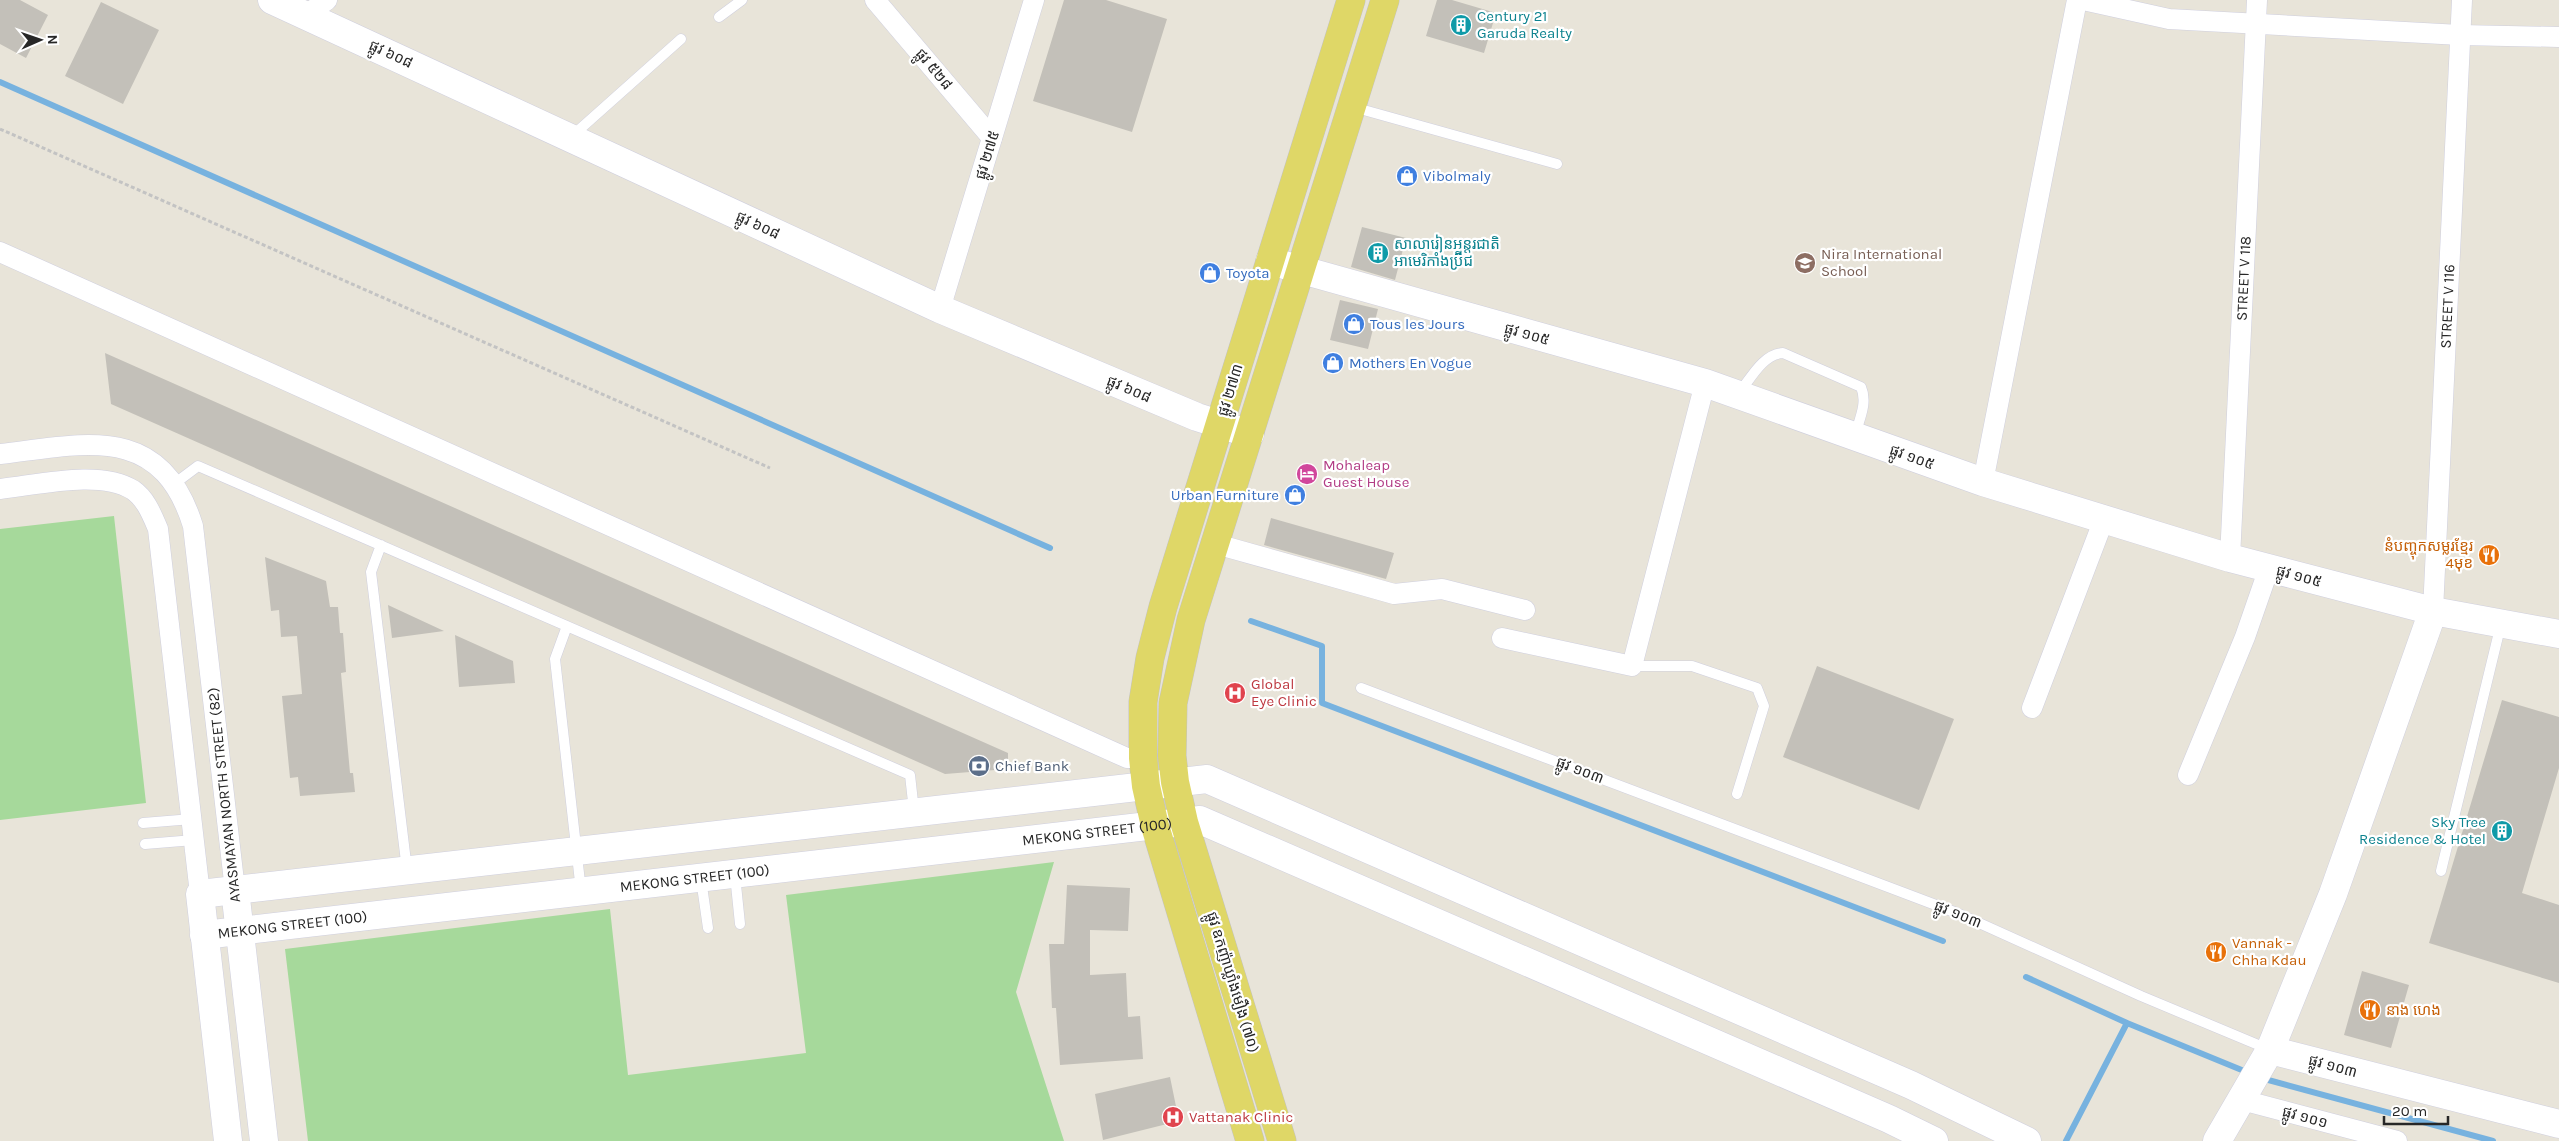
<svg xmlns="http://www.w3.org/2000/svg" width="2559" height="1141" font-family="Karla,'Noto Sans Khmer',sans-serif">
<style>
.green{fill:#a6d99b}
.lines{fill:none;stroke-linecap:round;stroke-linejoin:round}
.stream{stroke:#77b2df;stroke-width:6}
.building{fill:#c3c0b9}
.lane-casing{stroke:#cfcfde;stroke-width:11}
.street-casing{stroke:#cfcfde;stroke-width:21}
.secondary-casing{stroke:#cfcfde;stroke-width:29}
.primary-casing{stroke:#c3c3c3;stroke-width:29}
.path{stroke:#c3c3c3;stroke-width:3;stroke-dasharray:4 2.5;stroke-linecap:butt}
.lane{stroke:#fff;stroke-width:10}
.street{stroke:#fff;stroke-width:20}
.secondary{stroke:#fff;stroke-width:28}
.primary{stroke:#dfd767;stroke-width:28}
.labels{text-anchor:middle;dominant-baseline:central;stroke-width:4.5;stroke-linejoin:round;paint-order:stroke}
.culture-label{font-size:15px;fill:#0d838f;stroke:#fff;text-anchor:start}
.street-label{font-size:15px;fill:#272727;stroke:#fff}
.shop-label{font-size:15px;fill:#366cbe;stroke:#fff;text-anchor:start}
.education-label{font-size:15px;fill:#785e54;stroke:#fff;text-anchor:start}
.hotel-label{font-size:15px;fill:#b23c85;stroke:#fff;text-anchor:start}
.food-label{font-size:15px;fill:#c56008;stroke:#fff;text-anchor:start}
.health-label{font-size:15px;fill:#be3a42;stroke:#fff;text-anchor:start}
.service-label{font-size:15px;fill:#4e5e75;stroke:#fff;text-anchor:start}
</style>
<rect width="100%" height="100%" fill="#e8e4d9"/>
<path class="green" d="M114,516L146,803L0,820V529Z
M1054,862L1016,992L1064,1141H308L285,949L610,909L628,1075L806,1053L786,895Z"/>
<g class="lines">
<path class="stream" d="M0,82L1050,548
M1251,621L1322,646V703L1943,941
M2026,977L2127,1023L2249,1073
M2261,1078L2493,1141
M2066,1141L2127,1023"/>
</g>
<path class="building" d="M0,0H20L48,15L26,58L0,44Z
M1064,0H1106L1167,19L1132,132L1033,101Z
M1437,0H1452L1496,13L1484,53L1426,36Z
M101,2L159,30L123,104L65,76Z
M1362,227L1406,238L1395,280L1351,267Z
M1340,300L1378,309L1368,349L1330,340Z
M105,353L1008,753V769L945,774L111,404Z
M1271,518L1394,553L1386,579L1264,545Z
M265,557L326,581L330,607H338L340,633H343L346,672L341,673L350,773H353L355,792L300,796L298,777L290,778L282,696L302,694L297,636L281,637L279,610L271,611Z
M388,605L444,631L392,638Z
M455,635L513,661L515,683L459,687Z
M1817,666L1954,719L1919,810L1783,757Z
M2502,700L2559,717V768L2522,893L2559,905V983L2429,943Z
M1067,885L1130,888L1128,931L1090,930V975L1126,973L1128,1017L1140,1016L1143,1059L1060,1065L1056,1008H1052L1049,944H1064Z
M2362,971L2409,985L2391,1048L2344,1035Z
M1170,1077L1179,1121L1103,1140L1095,1094Z"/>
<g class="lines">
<g class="lane-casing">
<path id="lane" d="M719,17L742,0
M1353,107L1557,164
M571,137L681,39
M1739,393C1751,378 1763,354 1783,353L1861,387C1868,403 1859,420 1855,435
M174,484L198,466L910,775L914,811
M381,545L371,572L407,870
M567,626L555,659L581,891
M1632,666H1692L1757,688L1764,706L1737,794
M1361,688L1957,913L2141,996L2268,1049
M143,823L192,819
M145,844L194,840
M2441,871L2501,624
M735,875L740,924
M701,879L708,928"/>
</g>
<g class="street-casing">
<g id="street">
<path d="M875,0L992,138"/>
<path d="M2083,0L2169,19L2460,35L2559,37"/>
<path d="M306,15L327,0"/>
<path d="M0,252L1127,758H1143"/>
<path d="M940,309L1034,0"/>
<path d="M0,454C85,444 161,422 193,526L235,890"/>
<path d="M1983,482L2077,0"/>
<path d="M0,489C38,485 100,469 133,490C146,499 152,515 158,529L200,894"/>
<path d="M1216,544L1394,594L1442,589L1525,610"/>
<path id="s1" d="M2230,558L2257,0"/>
<path id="s2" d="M2433,611L2462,0"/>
<path d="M1502,638L1632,666L1705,383"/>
<path d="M2032,708L2104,519"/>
<path d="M2188,775L2245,637L2269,568"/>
<path d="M2242,1100L2397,1141"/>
</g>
</g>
<g class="secondary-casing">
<g id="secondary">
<path d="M272,0L940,309L1197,417L1250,434"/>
<path d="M1270,261L1705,383L1983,482L2230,558L2433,611L2559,634"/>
<path d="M235,890L264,1141"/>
<path id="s3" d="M204,935L1200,820L1889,1119L1934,1141"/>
<path d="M2270,1050L2559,1124"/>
<path d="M228,1141L200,894L1207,779L1911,1085L2027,1141"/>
<path d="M2217,1141L2270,1050L2333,894L2433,611"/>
</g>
</g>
<g class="primary-casing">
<path id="primary" d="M1250,1141L1155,826L1146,786L1143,758V702L1150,658L1163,607L1351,0
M1282,1141L1184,822L1175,782L1172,756L1173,703L1191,620L1385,0"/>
</g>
<path class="path" d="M0,129L770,468"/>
<use href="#lane" class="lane"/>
<use href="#street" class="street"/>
<use href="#secondary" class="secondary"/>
<use href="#primary" class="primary"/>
</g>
<defs>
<g id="building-disc" transform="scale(1.125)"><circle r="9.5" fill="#0f9aa8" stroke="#fff"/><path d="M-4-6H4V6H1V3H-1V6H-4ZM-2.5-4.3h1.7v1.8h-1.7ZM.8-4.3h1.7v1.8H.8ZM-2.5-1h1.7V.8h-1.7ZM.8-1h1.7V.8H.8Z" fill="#fff"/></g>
<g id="shop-disc" transform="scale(1.125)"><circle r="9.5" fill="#3f7fe0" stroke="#fff"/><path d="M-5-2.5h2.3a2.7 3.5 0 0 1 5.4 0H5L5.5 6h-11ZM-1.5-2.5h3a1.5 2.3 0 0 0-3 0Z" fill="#fff"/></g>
<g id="school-disc" transform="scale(1.125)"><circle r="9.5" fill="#8d6e63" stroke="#fff"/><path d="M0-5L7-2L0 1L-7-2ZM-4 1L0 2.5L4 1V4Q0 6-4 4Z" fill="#fff"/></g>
<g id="hotel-disc" transform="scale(1.125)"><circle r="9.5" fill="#d1479c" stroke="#fff"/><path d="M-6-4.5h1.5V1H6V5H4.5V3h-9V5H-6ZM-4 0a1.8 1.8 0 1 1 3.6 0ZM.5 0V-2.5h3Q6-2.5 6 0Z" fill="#fff"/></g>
<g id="restaurant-disc" transform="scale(1.125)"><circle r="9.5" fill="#e8710a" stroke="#fff"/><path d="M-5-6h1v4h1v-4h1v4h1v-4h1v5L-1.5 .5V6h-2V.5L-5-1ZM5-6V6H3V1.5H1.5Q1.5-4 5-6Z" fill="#fff"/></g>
<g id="hospital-disc" transform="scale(1.125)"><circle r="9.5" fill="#e0444e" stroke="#fff"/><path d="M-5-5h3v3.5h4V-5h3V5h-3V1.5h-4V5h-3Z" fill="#fff"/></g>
<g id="bank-disc" transform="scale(1.125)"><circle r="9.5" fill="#5c6f8a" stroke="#fff"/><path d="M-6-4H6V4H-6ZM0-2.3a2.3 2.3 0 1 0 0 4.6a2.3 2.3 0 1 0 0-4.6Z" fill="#fff"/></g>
</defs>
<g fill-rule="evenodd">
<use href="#building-disc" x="1461" y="25"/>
<use href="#shop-disc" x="1407" y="176"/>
<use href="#building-disc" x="1378" y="253"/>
<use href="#school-disc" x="1805" y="263"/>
<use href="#shop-disc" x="1210" y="273"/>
<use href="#shop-disc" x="1354" y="324"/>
<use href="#shop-disc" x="1333" y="363"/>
<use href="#hotel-disc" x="1307" y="474"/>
<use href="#shop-disc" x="1295" y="495"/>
<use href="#restaurant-disc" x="2489" y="555"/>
<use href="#hospital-disc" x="1235" y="693"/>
<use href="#bank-disc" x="979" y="766"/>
<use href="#building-disc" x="2502" y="831"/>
<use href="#restaurant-disc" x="2216" y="952"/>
<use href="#restaurant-disc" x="2370" y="1010"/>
<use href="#hospital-disc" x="1173" y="1117"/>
</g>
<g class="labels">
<g class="culture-label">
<text x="1477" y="16">Century 21<tspan x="1477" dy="17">Garuda Realty</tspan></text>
<text x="1394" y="244">សាលារៀនអន្តរជាតិ<tspan x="1394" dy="17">អាមេរិកាំងប្រ៊ីជ</tspan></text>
<text x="2486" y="822" text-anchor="end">Sky Tree<tspan x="2486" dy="17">Residence &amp; Hotel</tspan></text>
</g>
<g class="street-label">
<text transform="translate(391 54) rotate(25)">ផ្លូវ ៦០៨</text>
<text transform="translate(934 69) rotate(50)">ផ្លូវ ៥២៨</text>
<text transform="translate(987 155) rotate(-73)">ផ្លូវ ២៧៥</text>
<text transform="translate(758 225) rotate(25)">ផ្លូវ ៦០៨</text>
<text stroke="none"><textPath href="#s1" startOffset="280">STREET V 118</textPath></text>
<text stroke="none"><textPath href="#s2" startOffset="305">STREET V 116</textPath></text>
<text transform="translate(1527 334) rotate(16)">ផ្លូវ ១០៥</text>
<text transform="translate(1129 389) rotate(23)">ផ្លូវ ៦០៨</text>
<text transform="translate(1230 390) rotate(-73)">ផ្លូវ ២៧៣</text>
<text transform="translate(1912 457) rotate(20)">ផ្លូវ ១០៥</text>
<text transform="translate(2299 576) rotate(15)">ផ្លូវ ១០៥</text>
<text transform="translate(1580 770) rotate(21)">ផ្លូវ ១០៣</text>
<text transform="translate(224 795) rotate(-96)">AYASMAYAN NORTH STREET (82)</text>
<text stroke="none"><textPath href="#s3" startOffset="899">MEKONG STREET (100)</textPath></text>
<text stroke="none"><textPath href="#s3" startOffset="494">MEKONG STREET (100)</textPath></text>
<text transform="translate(1958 914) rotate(22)">ផ្លូវ ១០៣</text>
<text stroke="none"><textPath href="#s3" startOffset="89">MEKONG STREET (100)</textPath></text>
<text transform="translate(1233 982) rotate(73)">ផ្លូវ ឧកញ៉ាឃ្លាំងមឿង (៧០)</text>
<text transform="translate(2333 1066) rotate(15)">ផ្លូវ ១០៣</text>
<text transform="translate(2305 1117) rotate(15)">ផ្លូវ ១០១</text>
</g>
<g class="shop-label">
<text x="1423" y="176">Vibolmaly</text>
<text x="1226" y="273">Toyota</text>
<text x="1370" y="324">Tous les Jours</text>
<text x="1349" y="363">Mothers En Vogue</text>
<text x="1279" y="495" text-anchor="end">Urban Furniture</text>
</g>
<g class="education-label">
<text x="1821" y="254">Nira International<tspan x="1821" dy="17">School</tspan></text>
</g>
<g class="hotel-label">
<text x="1323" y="465">Mohaleap<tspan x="1323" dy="17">Guest House</tspan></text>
</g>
<g class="food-label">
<text x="2473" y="546" text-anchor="end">នំបញ្ចុកសម្លរខ្មែរ<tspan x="2473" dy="17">4មុខ</tspan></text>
<text x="2232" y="943">Vannak -<tspan x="2232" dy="17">Chha Kdau</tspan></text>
<text x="2386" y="1010">នាង ហេង</text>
</g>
<g class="health-label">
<text x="1251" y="684">Global<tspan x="1251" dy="17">Eye Clinic</tspan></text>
<text x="1189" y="1117">Vattanak Clinic</text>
</g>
<g class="service-label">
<text x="995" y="766">Chief Bank</text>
</g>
</g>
<g transform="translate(40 40) rotate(88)" stroke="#ffffff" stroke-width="4" paint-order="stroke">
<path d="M0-4L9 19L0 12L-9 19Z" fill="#272727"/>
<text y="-8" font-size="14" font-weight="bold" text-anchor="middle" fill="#272727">N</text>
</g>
<path d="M2384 1116v8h64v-8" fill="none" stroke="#272727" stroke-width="2.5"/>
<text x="2392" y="1116" font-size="15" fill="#272727" stroke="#ffffff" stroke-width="4" paint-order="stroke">20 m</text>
</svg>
